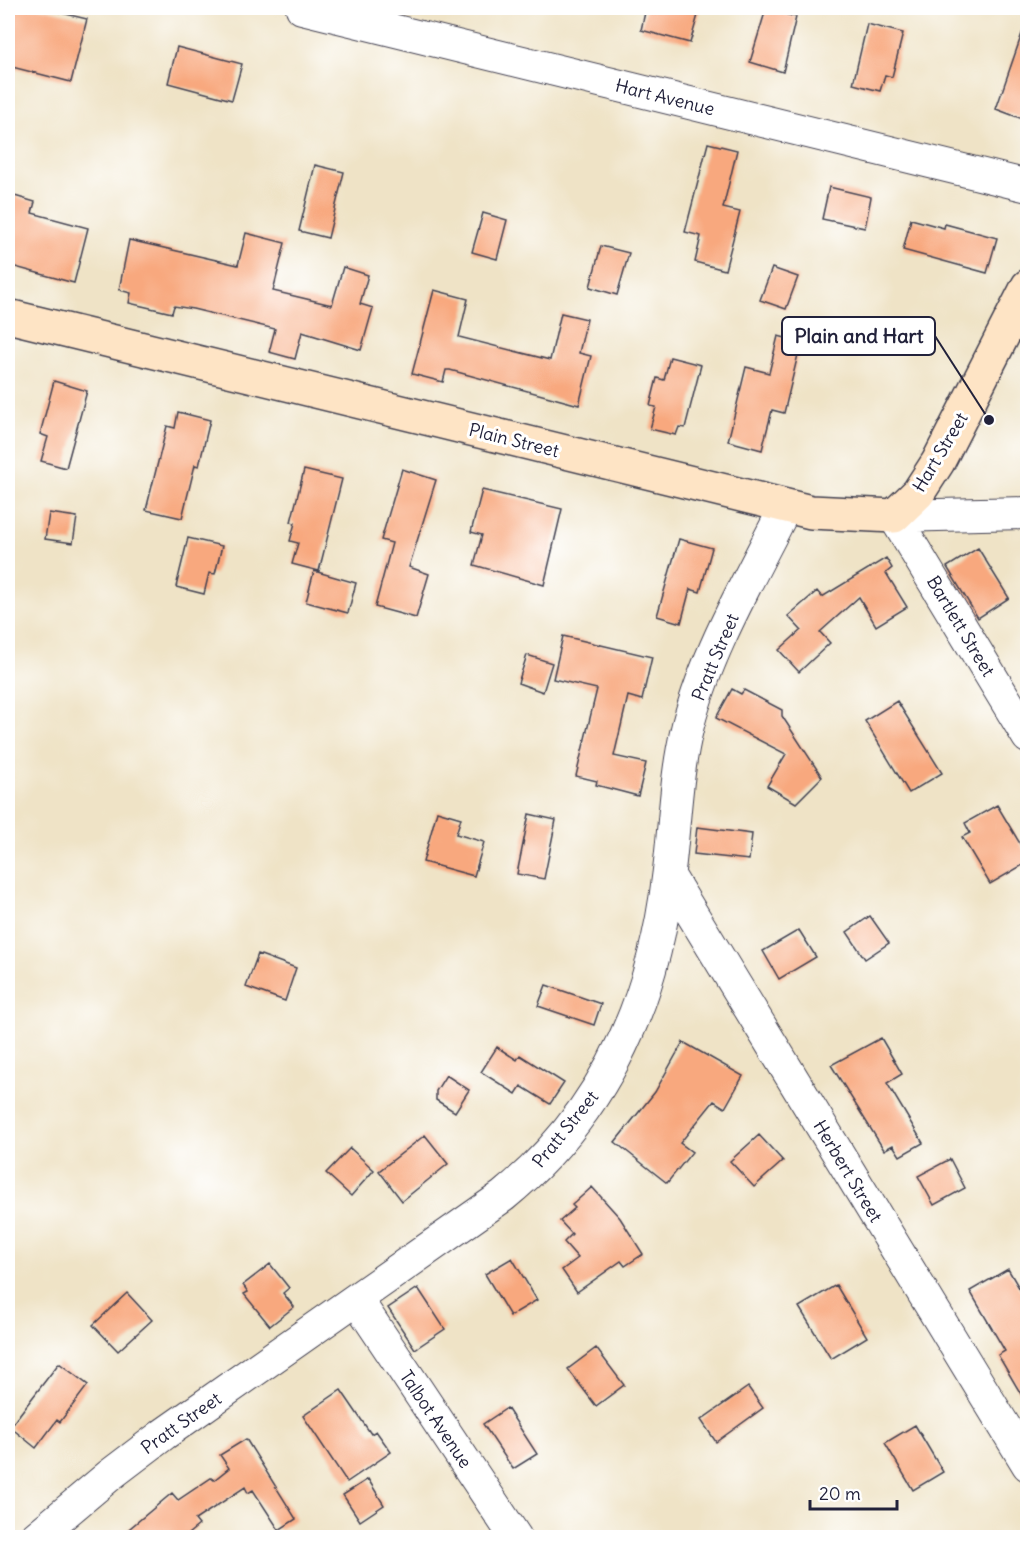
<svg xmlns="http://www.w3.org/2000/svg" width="1035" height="1545" font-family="Delius,sans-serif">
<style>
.building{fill:#f8a87e}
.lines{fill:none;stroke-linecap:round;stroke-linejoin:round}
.street-casing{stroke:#413f50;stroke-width:34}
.secondary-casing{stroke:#413f50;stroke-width:36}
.street{stroke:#fff;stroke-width:32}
.secondary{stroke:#fee4c5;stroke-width:33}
.labels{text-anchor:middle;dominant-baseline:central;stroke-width:6;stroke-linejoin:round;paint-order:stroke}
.street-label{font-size:18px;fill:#22223b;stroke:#fff}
.leader{fill:none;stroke:#22223b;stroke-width:2}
.callout-dot{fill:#22223b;stroke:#fff;stroke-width:2}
.callout{fill:#fff;stroke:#22223b;stroke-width:2}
.callout-label{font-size:20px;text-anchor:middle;font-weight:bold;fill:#22223b}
</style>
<rect width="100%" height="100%" fill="#fff"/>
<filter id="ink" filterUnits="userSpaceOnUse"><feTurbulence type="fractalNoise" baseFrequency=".0167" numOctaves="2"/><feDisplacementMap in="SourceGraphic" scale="12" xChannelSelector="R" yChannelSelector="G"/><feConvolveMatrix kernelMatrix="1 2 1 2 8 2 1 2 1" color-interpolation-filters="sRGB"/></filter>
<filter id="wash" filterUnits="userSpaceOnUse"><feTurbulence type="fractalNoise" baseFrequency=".008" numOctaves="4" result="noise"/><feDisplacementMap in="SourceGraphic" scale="24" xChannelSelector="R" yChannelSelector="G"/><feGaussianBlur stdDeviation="1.35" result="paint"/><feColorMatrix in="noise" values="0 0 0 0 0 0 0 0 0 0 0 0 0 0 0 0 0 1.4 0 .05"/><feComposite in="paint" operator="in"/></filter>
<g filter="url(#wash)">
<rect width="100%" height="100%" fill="#efe3c6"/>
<g id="blocks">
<path class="building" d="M8,8H41L87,19L71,82L8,66Z
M646,8H700L690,43L641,30Z
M766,9L796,17L783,72L750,62Z
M867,24L903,33L892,77L885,75L880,91L853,84Z
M1024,28L1028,29V121L996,109Z
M177,47L242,64L232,100L168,83Z
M708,143L737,150L723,208L740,212L725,270L695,262L701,236L685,232Z
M315,165L344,172L328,238L299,231Z
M829,187L871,197L865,228L822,219Z
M8,194L35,202L32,213L88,228L74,283L8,265Z
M483,213L507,220L497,259L472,252Z
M911,219L944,228L945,224L997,238L987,273L903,250Z
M246,233L285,243L273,291L332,305L343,267L368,275L360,304L373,308L361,350L302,332L295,359L269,352L275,329L193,309L174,306L172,313L129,303L131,293L119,290L129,240L238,265Z
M601,246L629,253L617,295L590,287Z
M772,268L798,277L786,309L760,300Z
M434,290L468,299L459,337L550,360L561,313L587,319L579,353L591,356L579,405L450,370H446L443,382L412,374Z
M778,336L801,342L784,413L772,410L762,450L728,441L746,367L769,373Z
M670,357L701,365L685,428L679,427L676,435L650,429L656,407L650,406L657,378L664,380Z
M54,381L87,391L66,468L41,461L48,437L40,434Z
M178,412L210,420L199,466L195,465L182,518L146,510L167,426L175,428Z
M402,469L436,480L409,567L429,574L416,618L375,607L392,543L381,540Z
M304,470L342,479L319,571L292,564L298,543L290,541L295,523L291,522Z
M482,490L562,509L544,585L474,565L482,535L471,532Z
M49,513L77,517L73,543L45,539Z
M188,538L222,546L215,574L209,573L204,594L176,587Z
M679,539L712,548L700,592L690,589L681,623L657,616Z
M978,548L1009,598L978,618L947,567Z
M886,558L892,568L886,573L907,607L876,626L859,597L820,632L830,643L799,672L779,650L801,630L788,616L817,591L822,597Z
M314,571L356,583L348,613L306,602Z
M563,636L652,657L642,700L628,696L614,756L646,763L638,796L596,785L597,781L576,776L597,689L553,679Z
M527,655L552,663L543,692L518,683Z
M732,689L741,694L744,690L782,710V716L822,777L796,803L767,786L786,754L716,718Z
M897,701L942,773L909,793L865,721Z
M997,805L1028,857V862L990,884L962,837L970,833L965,823Z
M437,811L461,818L456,834L484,842L474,876L423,862Z
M529,814L556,820L544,879L517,874Z
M697,827L752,834L749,860L694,854Z
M870,916L889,943L865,959L847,932Z
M799,930L816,957L779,979L763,951Z
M258,954L296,968L285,1001L246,987Z
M546,985L601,1004L594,1025L538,1006Z
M881,1038L902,1074L887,1083L923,1143L900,1156L893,1145L884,1150L831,1065Z
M683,1042L743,1076L725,1108L714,1101L680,1143L692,1152L667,1183L615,1142L655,1092Z
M497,1047L517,1060L520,1055L564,1083L550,1104L521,1086L516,1094L481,1072Z
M446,1075L469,1090L455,1112L436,1100V1091Z
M425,1135L448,1164L402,1201L379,1171Z
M759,1135L783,1161L754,1187L730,1161Z
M350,1148L374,1170L351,1196L326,1173Z
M950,1159L965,1188L934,1205L918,1176Z
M592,1187L620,1218L643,1254L625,1266L621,1261L577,1292L562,1270L578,1258L564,1242L572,1234L560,1221L575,1208L572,1205Z
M512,1258L537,1300L510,1316L485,1274Z
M270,1264L289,1288L283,1293L294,1307L270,1326L244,1294L248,1292L243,1285Z
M1008,1269L1028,1303V1406L998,1355L1005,1351L970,1291Z
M836,1285L867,1337L831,1359L799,1307Z
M418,1288L445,1329L415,1349L388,1308Z
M127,1293L152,1320L118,1351L93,1325Z
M596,1348L624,1385L596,1406L568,1369Z
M59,1363L88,1385L60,1422L57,1420L36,1448L10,1427Z
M748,1387L763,1408L716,1442L701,1420Z
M341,1390L371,1434L376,1431L391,1452L347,1482L303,1416Z
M507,1408L537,1454L513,1469L483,1424Z
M915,1425L943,1472L913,1490L885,1443Z
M246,1439L296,1519L279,1530L253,1490L248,1493L245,1487L195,1520L199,1525L183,1538H118L172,1493L178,1500L211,1478L214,1480L229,1468L220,1455Z
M368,1479L384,1505L360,1521L343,1495Z"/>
</g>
</g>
<g filter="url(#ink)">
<use href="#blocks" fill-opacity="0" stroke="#413f50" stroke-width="1.5"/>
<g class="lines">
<g class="street-casing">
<path id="street" d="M302,8L1028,186
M1028,513L894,516L1028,737
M669,876L1028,1465
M357,1300L516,1538
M35,1538L110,1475L164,1434L503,1196C603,1114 653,1005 668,878C675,827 675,776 688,725C708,649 751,576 786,506"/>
</g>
<g class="secondary-casing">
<path id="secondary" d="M8,316L811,512L894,516L918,493L938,462L1028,286"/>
</g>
<use href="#street" class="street"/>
<use href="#secondary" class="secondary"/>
</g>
</g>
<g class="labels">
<g class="street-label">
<text transform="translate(665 97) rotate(14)">Hart Avenue</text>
<text transform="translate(514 440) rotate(14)">Plain Street</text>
<text transform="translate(940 452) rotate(-59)">Hart Street</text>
<text transform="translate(961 626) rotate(59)">Bartlett Street</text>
<text transform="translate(715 657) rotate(-67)">Pratt Street</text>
<text transform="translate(565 1129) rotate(-51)">Pratt Street</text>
<text transform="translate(848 1171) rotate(59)">Herbert Street</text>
<text transform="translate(436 1419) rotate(56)">Talbot Avenue</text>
<text transform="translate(181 1423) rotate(-35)">Pratt Street</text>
</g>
</g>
<path class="leader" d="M989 420L935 336"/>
<circle class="callout-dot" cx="989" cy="420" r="6"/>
<rect class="callout" x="782" y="317" width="153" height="38" rx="6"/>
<g class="callout-label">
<text x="859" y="343">Plain and Hart</text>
</g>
<rect width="1035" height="1545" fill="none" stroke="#fff" stroke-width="30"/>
<path d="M810 1500v9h87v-9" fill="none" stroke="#22223b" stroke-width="3"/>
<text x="819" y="1500" font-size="18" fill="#22223b" stroke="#ffffff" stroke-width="4.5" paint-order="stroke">20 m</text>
</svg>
